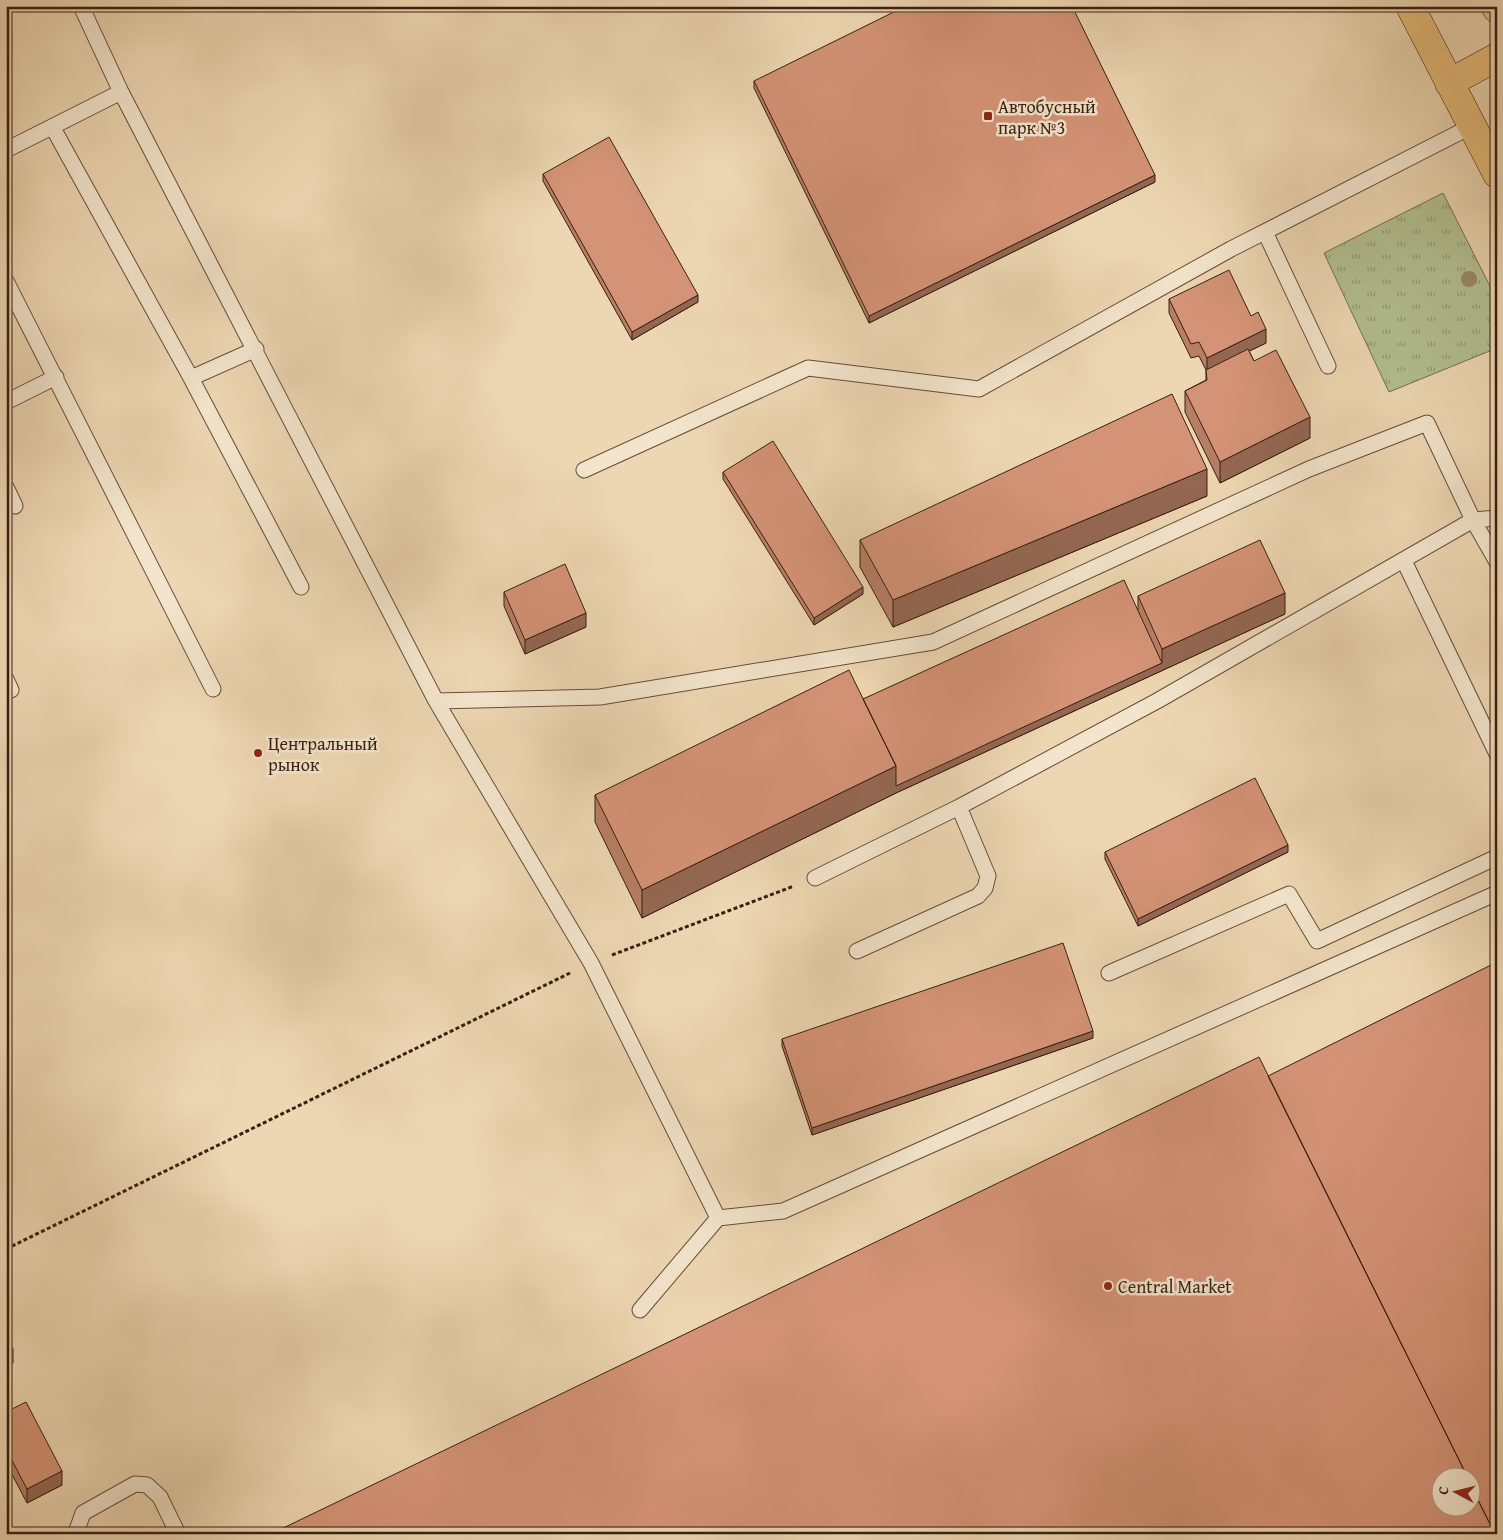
<svg xmlns="http://www.w3.org/2000/svg" width="1503" height="1540" font-family="'Gentium Book Plus',serif">
<style>
.grass{fill:url(#grass-tufts);stroke:#766e51}
.lines{fill:none;stroke-linecap:round;stroke-linejoin:round}
.lane-casing{stroke:#674c39;stroke-width:17}
.primary-casing{stroke:#3a1e11;stroke-width:29}
.path{stroke:#3a1e11;stroke-width:3;stroke-dasharray:4 2.5;stroke-linecap:butt}
.lane{stroke:#f3e5cd;stroke-width:15}
.primary{stroke:#e6bc79;stroke-width:28}
.tree{fill:#9b876b}
.wall{fill:#b67e65;stroke:#3a1e11}
.shaded-wall{fill:#946753;stroke:#3a1e11}
.building{fill:#d49376;stroke:#3a1e11}
.poi-dot{fill:#8f2418;stroke:#f3e5cd;stroke-width:2}
.labels{text-anchor:middle;dominant-baseline:central;stroke-width:5;stroke-linejoin:round;paint-order:stroke}
.poi-label{font-size:18px;fill:#3a1e11;stroke:#f3e5cd;text-anchor:start}
</style>
<defs>
<pattern id="grass-tufts" width="24" height="20" patternUnits="userSpaceOnUse" patternTransform="scale(1.25)"><rect width="24" height="20" fill="#b2bf91"/><path d="M3 7l-1-3M5 7V3M7 7l1-3M15 17l-1-3M17 17v-4M19 17l1-3" fill="none" stroke="#929b75"/></pattern>
</defs>
<rect width="100%" height="100%" fill="#edd7b2"/>
<filter id="stains"><feTurbulence type="fractalNoise" baseFrequency=".004" numOctaves="4"/><feColorMatrix values="0 0 0 0 .2 0 0 0 0 .09 0 0 0 0 .02 0 0 0 .5 -.17"/></filter>
<radialGradient id="worn" r=".72"><stop offset=".6" stop-color="#630" stop-opacity="0"/><stop offset="1" stop-color="#630" stop-opacity=".3"/></radialGradient>
<path class="grass" d="M1443,193L1497,300V348L1389,392L1324,253Z"/>
<g class="lines">
<g class="lane-casing">
<path id="lane" d="M81,6L121,92L436,701L600,697L933,642L1309,469L1427,423L1473,520L1497,562
M53,128L191,378L256,349
M6,150L121,92
M1265,232L1328,366
M6,281L213,689
M191,378L301,587
M6,402L56,377
M584,470L808,368L979,389L1231,249L1472,126
M6,487L15,506
M1404,561L1497,754
M6,679L11,690
M436,701L591,963L718,1218L783,1211L1497,893
M815,878L959,807
M857,951L978,896L985,888L988,876L959,807L1157,701L1473,520L1497,518
M1109,973L1289,894L1317,941L1497,857
M640,1310L718,1218
M79,1534L77,1530L83,1513L135,1484L147,1485L160,1497L178,1534"/>
</g>
<g class="primary-casing">
<path id="primary" d="M1410,6L1497,174
M1495,6L1497,9
M1449,83L1497,57"/>
</g>
<path class="path" d="M612,955L794,886
M6,1249L570,973"/>
<use href="#lane" class="lane"/>
<use href="#primary" class="primary"/>
</g>
<circle class="tree" cx="1469" cy="279" r="8"/>
<path class="wall" d="M754,81L1155,182L869,323L754,88Z
M543,174L698,302L632,340L543,181Z
M1169,299L1251,316L1266,343L1249,351L1254,361L1310,438L1220,483L1185,412V391L1206,380V370L1199,356L1191,358L1169,313Z
M723,472L863,594L814,625L723,479Z
M1207,496L893,627L860,567V540Z
M504,592L586,627L525,654L504,606Z
M1138,596L1285,614L896,793L642,918L595,822V795L863,699L1138,610Z
M1105,852H1288L1138,926L1105,859Z
M1093,1038L812,1135L782,1046V1039Z
M6,1412L62,1485L27,1503L6,1463Z"/>
<path class="shaded-wall" d="M1155,175V182L869,323V316Z
M698,295V302L632,340V332Z
M1266,329V343L1207,372V358Z
M1310,417V438L1220,483V462Z
M1207,469V496L893,627V600Z
M863,587V594L814,625V618Z
M1285,593V614L896,793L642,918V890L896,766L1162,663V649Z
M586,613V627L525,654V640Z
M1288,845V852L1138,926V919Z
M1093,1031V1038L812,1135V1128Z
M13,1349V1363L6,1367V1353Z
M62,1471V1485L27,1503V1489Z"/>
<path class="building" d="M906,6H1072L1155,175L869,316L754,81Z
M609,137L698,295L632,332L543,174Z
M1229,270L1251,316L1258,312L1266,329L1207,358L1199,342L1191,344L1169,299Z
M1248,349L1254,361L1276,350L1310,417L1220,462L1185,391L1207,380L1206,370Z
M1172,394L1207,469L893,600L860,540Z
M773,441L863,587L814,618L723,472Z
M1260,540L1285,593L1162,649L1138,596Z
M565,564L586,613L525,640L504,592Z
M1124,580L1162,663L896,786V766L863,699Z
M849,670L896,766L642,890L595,795Z
M1255,778L1288,845L1138,919L1105,852Z
M1063,943L1093,1031L812,1128L782,1039Z
M1497,962V1534H1495L1470,1484V1478H1468L1268,1076Z
M1259,1057L1468,1478H1440V1508H1470V1484L1495,1534H276L275,1532Z
M6,1336L13,1349L6,1353Z
M26,1402L62,1471L27,1489L6,1449V1412Z"/>
<g class="poi-dot">
<rect x="983" y="111" width="10" height="10" rx="2.5"/>
<circle cx="258" cy="753" r="5"/>
<circle cx="1108" cy="1286" r="5"/>
</g>
<g class="labels">
<g class="poi-label">
<text x="998" y="106">Автобусный<tspan x="998" dy="21">парк №3</tspan></text>
<text x="268" y="743">Центральный<tspan x="268" dy="21">рынок</tspan></text>
<text x="1118" y="1286">Central Market</text>
</g>
</g>
<rect width="1503" height="1540" fill="none" stroke="#edd7b2" stroke-width="25"/>
<rect x="8" y="8" width="1488" height="1525" fill="none" stroke="#3a1e11" stroke-width="2.5"/>
<rect x="12" y="12" width="1478" height="1515" fill="none" stroke="#3a1e11"/>
<g transform="translate(1456 1492) rotate(277)"><circle r="24" fill="#f3e5cd" stroke="#a99582"/>
<path d="M0-4L9 19L0 12L-9 19Z" fill="#8f2418"/>
<text y="-8" font-size="14" font-weight="bold" text-anchor="middle" fill="#3a1e11">С</text>
</g>
<rect width="100%" height="100%" filter="url(#stains)"/>
<rect width="100%" height="100%" fill="url(#worn)"/>
</svg>
